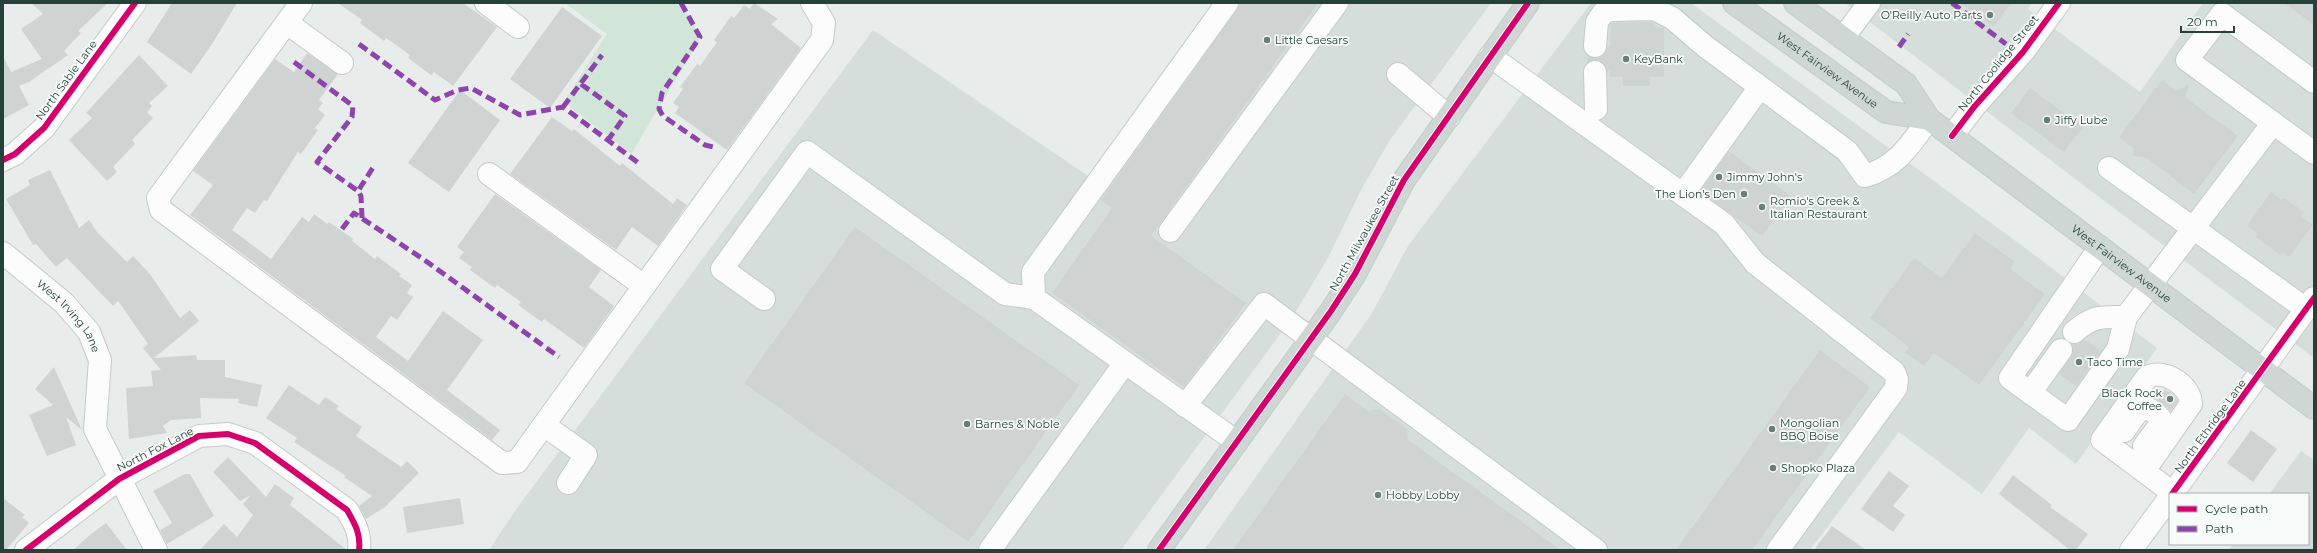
<svg xmlns="http://www.w3.org/2000/svg" width="2317" height="553" font-family="Montserrat,sans-serif">
<style>
.built{fill:#d6dedb}
.green{fill:#d1e6d8}
.building{fill:#cfd4d2}
.lines{fill:none;stroke-linecap:round;stroke-linejoin:round}
.minor-casing{stroke:#c5cac8;stroke-width:24}
.major-casing{stroke:#c3ccc9;stroke-width:24}
.minor{stroke:#fcfcfc;stroke-width:22}
.major{stroke:#cfd7d5;stroke-width:22}
.quiet{stroke:#8e44ad;stroke-width:5;stroke-dasharray:10 5;stroke-linecap:butt}
.cycleway-casing{stroke:#f7fbf9;stroke-width:8}
.cycleway{stroke:#d6006c;stroke-width:6}
.poi-dot{fill:#697e78;stroke:#f7fbf9;stroke-width:1.5}
.labels{text-anchor:middle;dominant-baseline:central;stroke-width:3.5;stroke-linejoin:round;paint-order:stroke}
.poi-label{font-size:11px;fill:#24423a;stroke:#f7fbf9;text-anchor:start}
.street-label{font-size:11px;fill:#24423a;stroke:#f7fbf9}
</style>
<rect width="100%" height="100%" fill="#e8edeb"/>
<path class="built" d="M1221,3H1491L1390,140L1361,190L1328,258L1292,318L1121,550H489L517,508L873,30L1094,180Z
M1591,3H1691L2028,250L2157,348L2076,464L2029,428L1982,494L1899,432L1810,550H1204L1372,313L1408,246Z
M1845,3H2032L2028,9L2140,92L2203,3H2314V358L2079,182Z
M2301,451L2314,460V550H2228L2233,544H2308V494H2269Z"/>
<path class="green" d="M565,3H681L701,37L631,154L564,102L607,34Z"/>
<path class="building" d="M31,3H108L78,31L81,33L64,51L68,55L29,82L19,86L29,105L3,119V56L11,72L42,59L21,29L43,14Z
M172,3H237L212,44L191,74L147,42Z
M338,3H463L497,27L453,86L434,72L431,75L408,58L410,55L386,38L384,41L360,23L362,20Z
M754,3L778,19L771,24L801,48L727,150L675,113L679,107L673,103L683,89L680,87L697,64L700,66L717,42L714,40L731,16L734,18L744,5L750,9Z
M1240,3H1318L1151,236L1246,303L1184,387L1052,293L1112,208L1101,200L1237,10Z
M1960,3H2011L1994,27Z
M2284,3H2314V25Z
M562,7L602,36L550,108L510,79Z
M1651,22L1654,23V27L1664,28V77H1650V86H1623V77H1610V71H1607L1601,61L1594,60L1587,63V55L1594,58L1600,57L1605,53L1608,47H1610L1611,23Z
M307,53L338,74L319,100L323,103L318,109L325,115L315,128L318,130L301,154L298,152L267,201L264,200L255,213L247,208L232,230L271,259L302,217L309,222L314,214L327,224L329,222L353,239L352,241L375,259L377,256L401,274L399,276L412,285L407,293L413,297L397,320L391,316L376,337L408,361L443,311L483,340L447,390L500,430L492,440L190,215L213,185L193,171L275,59L294,72Z
M139,55L168,86L149,103L152,106L147,112L153,118L132,140L135,144L113,167L117,172L107,181L69,140L92,118L86,113Z
M2162,80L2177,91L2189,84L2185,97L2238,136L2194,194L2147,158L2132,156L2134,149L2119,137Z
M2030,88L2083,127L2064,152L2011,113Z
M460,90L500,120L449,192L408,163Z
M552,117L572,131L574,129L620,166L622,163L673,204L677,198L687,205L658,246L632,227L616,250L510,174Z
M1729,151L1791,196L1762,236L1700,192Z
M50,170L79,228L89,220L97,232L127,262L133,256L150,274L180,318L190,310L199,321L154,358L196,355L197,360H225V377L262,385L257,407L238,403L239,399L200,398L201,418L171,420L163,426L167,433L129,439L126,388L153,386L151,371L161,370L143,348L148,344L118,301L113,306L67,258L56,267L36,244L33,245L6,199L30,185L28,180Z
M2271,192L2282,200L2284,198L2304,212L2301,216L2313,225L2289,257L2282,252L2280,255L2256,237L2258,234L2247,226Z
M495,194L601,270L589,287L614,306L584,348L544,319L542,322L518,305L521,302L497,285L495,288L470,270L472,267L459,258L464,252L457,247Z
M855,227L1079,385L968,542L744,383Z
M1975,233L2015,262L2010,269L2045,294L1979,385L1934,353L1924,366L1905,353L1909,347L1870,318L1914,258L1942,278Z
M2085,340L2101,351L2076,386L2059,374L2071,357L2073,351L2072,344H2076Z
M1820,350L1870,387L1752,550H1676Z
M54,367L82,430L66,417L76,445L47,456L29,415L53,405L35,389Z
M289,385L319,405L325,397L339,406L336,409L362,427L356,436L401,467L407,461L419,473L385,507L366,519L359,506L372,496L344,477L346,476L294,442L297,438L266,418Z
M2164,389L2173,394L2178,401L2171,411L2156,399Z
M1345,394L1368,411L1380,409L1407,429L1408,440L1561,550H1233Z
M2251,430L2277,449L2253,482L2227,463Z
M228,457L266,497L275,484L294,498L290,505L347,550H200L224,524L237,537L253,515L243,504L251,495L240,501L213,472Z
M1889,471L1909,486L1893,506L1905,515L1893,532L1861,509Z
M185,474H190L214,516L167,544L160,530L172,523L153,491Z
M2013,475L2052,505L2050,507L2088,534L2076,550H2070L1999,494Z
M3,498L25,515L22,517L29,523L6,550H3Z
M460,498L464,524L407,533L403,507Z
M106,523L127,550H73L90,535Z
M1832,526L1866,550H1814Z"/>
<g class="lines">
<g class="minor-casing">
<g id="minor">
<path d="M301,3L158,198L161,210L502,463L517,462L822,40L824,23L812,3"/>
<path d="M486,3L518,27"/>
<path d="M1227,3L1033,272L1034,298L1237,442"/>
<path d="M287,23L342,63"/>
<path d="M1843,38L1869,3"/>
<path d="M1595,46L1597,22L1603,13L1611,10L1654,9L1672,18L1706,47L1847,151L1865,176C1897,167 1910,145 1929,119"/>
<path d="M1490,56L1724,224L1755,263L1894,372L1897,379L1896,388L1778,550"/>
<path d="M1595,72L1596,109"/>
<path d="M1398,74L1449,117"/>
<path d="M2314,82L2222,14L2187,60L2314,153"/>
<path d="M1952,136L1974,107L2023,52L2059,3"/>
<path d="M3,160L15,154L44,128L135,3"/>
<path d="M2109,168L2306,309"/>
<path d="M489,174L644,286"/>
<path d="M1683,194L1760,87"/>
<path d="M1170,231L1337,3"/>
<path d="M2100,247L2010,378L2068,420L2118,349L2126,317L2273,123"/>
<path id="s1" d="M3,253L64,303L89,332L100,360L95,429L156,550"/>
<path d="M764,299L722,269L807,152L1005,294L1034,298"/>
<path d="M2074,332C2094,315 2101,317 2126,317"/>
<path d="M2030,393L2061,350"/>
<path d="M1185,406L1264,304L1596,550"/>
<path d="M544,425L586,455L568,483"/>
<path d="M2124,431C2136,415 2142,397 2160,418L2159,426L2144,446"/>
<path d="M2144,471L2191,404C2191,385 2163,368 2147,377L2102,440L2173,493"/>
<path d="M2172,494L2314,298"/>
<path d="M26,550L119,479L199,436L228,434L255,443L347,510C355,524 361,534 359,550"/>
<path d="M990,550L1125,363"/>
<path d="M2131,550L2170,497"/>
</g>
</g>
<g class="major-casing">
<g id="major">
<path id="s2" d="M1734,3L1886,112L1929,119"/>
<path id="s3" d="M1795,3L1906,84L1929,119L2314,408"/>
<path d="M1159,550L1331,311L1355,274L1404,180L1528,3"/>
</g>
</g>
<use href="#minor" class="minor"/>
<use href="#major" class="major"/>
<path class="quiet" d="M681,3L700,37L662,93L659,109L663,116L705,145L713,147
M1952,3L2006,44
M359,44L435,100L458,90L471,88L520,115L563,107L640,164
M1899,47L1908,34
M294,62L353,106L352,117L317,162L358,191
M581,84L625,116L608,140
M563,107L602,55
M362,218L361,196L358,191L374,166
M342,229L354,213L423,259L559,357"/>
<g class="cycleway-casing">
<path id="cycleway" d="M1952,136L1974,107L2023,52L2059,3
M3,160L15,154L44,128L135,3
M2172,494L2314,298
M26,550L119,479L199,436L228,434L255,443L347,510C355,524 361,534 359,550
M1159,550L1331,311L1355,274L1404,180L1528,3"/>
</g>
<use href="#cycleway" class="cycleway"/>
</g>
<g class="poi-dot">
<circle cx="1990" cy="15" r="4"/>
<circle cx="1267" cy="40" r="4"/>
<circle cx="1626" cy="59" r="4"/>
<circle cx="2047" cy="120" r="4"/>
<circle cx="1719" cy="177" r="4"/>
<circle cx="1744" cy="194" r="4"/>
<circle cx="1762" cy="207" r="4"/>
<circle cx="2079" cy="362" r="4"/>
<circle cx="2170" cy="399" r="4"/>
<circle cx="967" cy="424" r="4"/>
<circle cx="1772" cy="429" r="4"/>
<circle cx="1773" cy="468" r="4"/>
<circle cx="1378" cy="495" r="4"/>
</g>
<g class="labels">
<g class="poi-label">
<text x="1982" y="15" text-anchor="end">O'Reilly Auto Parts</text>
<text x="1275" y="40">Little Caesars</text>
<text x="1634" y="59">KeyBank</text>
<text x="2055" y="120">Jiffy Lube</text>
<text x="1727" y="177">Jimmy John's</text>
<text x="1736" y="194" text-anchor="end">The Lion's Den</text>
<text x="1770" y="201">Romio's Greek &amp;<tspan x="1770" dy="13">Italian Restaurant</tspan></text>
<text x="2087" y="362">Taco Time</text>
<text x="2162" y="393" text-anchor="end">Black Rock<tspan x="2162" dy="13">Coffee</tspan></text>
<text x="1780" y="423">Mongolian<tspan x="1780" dy="13">BBQ Boise</tspan></text>
<text x="975" y="424">Barnes &amp; Noble</text>
<text x="1781" y="468">Shopko Plaza</text>
<text x="1386" y="495">Hobby Lobby</text>
</g>
<g class="street-label">
<text transform="translate(1998 63) rotate(-51)">North Coolidge Street</text>
<text stroke="none"><textPath href="#s2" startOffset="115">West Fairview Avenue</textPath></text>
<text transform="translate(66 80) rotate(-54)">North Sable Lane</text>
<text transform="translate(1364 233) rotate(-61)">North Milwaukee Street</text>
<text stroke="none"><textPath href="#s3" startOffset="420">West Fairview Avenue</textPath></text>
<text stroke="none"><textPath href="#s1" startOffset="92">West Irving Lane</textPath></text>
<text transform="translate(2210 426) rotate(-54)">North Ethridge Lane</text>
<text transform="translate(155 449) rotate(-27)">North Fox Lane</text>
</g>
</g>
<rect width="2317" height="553" fill="none" stroke="#24423a" stroke-width="8"/>
<rect x="2169" y="493" width="140" height="52" fill="#f7fbf9" stroke="#a3b1ad"/>
<rect x="2177" y="506" width="20" height="6" fill="#d6006c" stroke="#a3b1ad"/>
<text x="2205" y="513" font-size="12" fill="#24423a">Cycle path</text>
<rect x="2177" y="526" width="20" height="6" fill="#8e44ad" stroke="#a3b1ad"/>
<text x="2205" y="533" font-size="12" fill="#24423a">Path</text>
<path d="M2181 26v6h53v-6" fill="none" stroke="#24423a" stroke-width="2"/>
<text x="2187" y="26" font-size="12" fill="#24423a" stroke="#f7fbf9" stroke-width="3" paint-order="stroke">20 m</text>
</svg>
